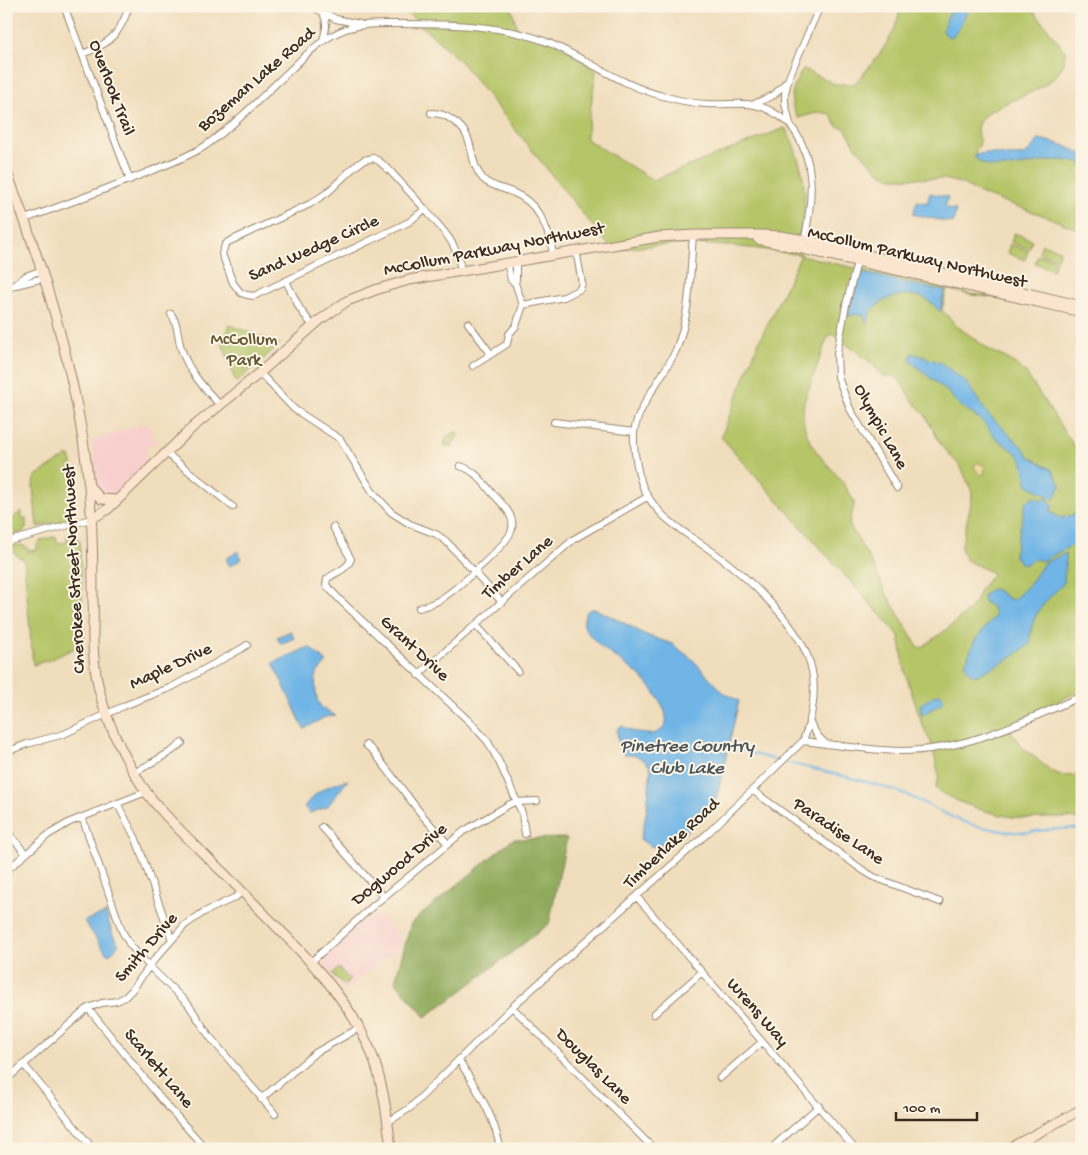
<svg xmlns="http://www.w3.org/2000/svg" width="1088" height="1155" font-family="'Gochi Hand',sans-serif">
<style>
.built{fill:#f7d0cd}
.green{fill:#b5c568;stroke:#787843;fill-rule:evenodd}
.forest{fill:#90aa5c;stroke:#666a3d}
.sand{fill:#eeda9e;stroke:#94825e}
.water{fill:#6fb5e6;stroke:#557082}
.lines{fill:none;stroke-linecap:round;stroke-linejoin:round}
.stream{stroke:#6fb5e6;stroke-width:2}
.street-casing{stroke:#96846d;stroke-width:8}
.secondary-casing{stroke:#96846d;stroke-width:11}
.street{stroke:#fff;stroke-width:6}
.secondary{stroke:#fce5cf;stroke-width:9}
.labels{text-anchor:middle;dominant-baseline:central;stroke-width:4;stroke-linejoin:round;paint-order:stroke}
.street-label{font-size:18px;fill:#3b2a1e;stroke:#fcf5e5}
.park-label{font-size:18px;fill:#605834;stroke:#fcf5e5}
.water-label{font-size:19px;font-style:italic;fill:#4b545a;stroke:#fcf5e5}
</style>
<rect width="100%" height="100%" fill="#fcf5e5"/>
<filter id="ink" filterUnits="userSpaceOnUse"><feTurbulence type="fractalNoise" baseFrequency=".02" numOctaves="2"/><feDisplacementMap in="SourceGraphic" scale="10" xChannelSelector="R" yChannelSelector="G"/><feConvolveMatrix kernelMatrix="1 2 1 2 8 2 1 2 1" color-interpolation-filters="sRGB"/></filter>
<filter id="wash" filterUnits="userSpaceOnUse"><feTurbulence type="fractalNoise" baseFrequency=".0096" numOctaves="4" result="noise"/><feDisplacementMap in="SourceGraphic" scale="20" xChannelSelector="R" yChannelSelector="G"/><feGaussianBlur stdDeviation="1.12" result="paint"/><feColorMatrix in="noise" values="0 0 0 0 0 0 0 0 0 0 0 0 0 0 0 0 0 1.4 0 .05"/><feComposite in="paint" operator="in"/></filter>
<g filter="url(#wash)">
<rect width="100%" height="100%" fill="#f0ddbc"/>
<path class="built" d="M146,423L150,428L156,443L149,445L145,452L146,459L148,462L113,495L102,492L98,488L92,440Z
M375,910L404,943L345,991L321,961L322,957L336,943Z"/>
<path class="green" d="M400,6H511L518,31L556,42L596,71L586,139L653,180L785,128C790,136 793,143 796,152C809,190 806,206 797,243L800,248L801,255C855,269 910,280 965,293C978,296 994,294 1006,299L972,295L947,289L942,310L957,326L991,351L1008,359L1025,372L1082,458V690L1011,723V731L1021,746L1051,771L1064,776L1082,775V820C1062,815 1040,820 1020,818C992,815 959,804 935,789L939,776L932,745L922,724L906,676L899,636L721,437L757,346L801,255C741,245 673,239 613,251L460,61ZM833,334L869,361L884,376H892L899,379L911,399L925,415L941,445L961,467L972,492V498L961,549L966,560L993,573L980,590L975,602L969,610L946,630L921,648L918,647L886,593L874,567L850,526C848,518 855,510 854,501C850,495 846,487 842,481C821,456 798,439 804,402L828,336Z
M900,6H1030L1065,51C1066,98 988,96 978,125C976,131 979,138 980,144C976,149 974,152 977,158H1058L1082,162V231L1042,215L984,195L963,184L944,179L892,178L879,172L856,147L845,128L837,126L830,114L820,112L798,118C786,99 793,87 803,69L835,84H854C873,63 898,36 900,6Z
M1014,233L1032,240L1029,249L1011,242Z
M1010,244L1028,251L1025,260L1007,253Z
M1042,244L1060,250L1057,259L1039,253Z
M1038,255L1056,261L1053,270L1035,263Z
M230,325L280,344L236,383L222,342Z
M456,432L460,435L455,440L452,447L444,445L447,436Z
M67,456H70L72,463L75,511L66,520L37,527L33,486L34,479L37,475Z
M22,511V518H26V529L23,532L8,535C7,525 13,516 22,511Z
M72,532L74,533L80,542L84,637L80,643L81,645L52,659L33,665L24,560L16,555L11,547L21,545L28,548V551L37,550V544L40,541L53,537H56L58,543L67,542V535Z
M339,968L350,980L344,985L332,974Z"/>
<path class="forest" d="M567,838L549,924L455,996L425,1017L395,981L411,923L513,839Z"/>
<path class="sand" d="M977,463L982,464L985,468L984,475C979,475 976,471 974,466Z"/>
<path class="water" d="M953,6H972C962,16 962,28 952,37L947,36L943,31C944,21 950,15 953,6Z
M1040,139L1063,145L1082,154V163C1074,162 1066,160 1058,160C1036,160 990,179 974,156C990,148 1006,159 1023,155C1031,153 1033,143 1040,139Z
M930,193L948,197L945,207L956,210L953,223L913,214L917,201L927,203Z
M859,272L934,289L945,290L940,312C935,306 929,299 921,297C904,291 879,298 870,314C869,317 868,322 867,325L864,316L857,314L848,316Z
M912,353L941,363L966,382L987,413L1024,449L1029,456L1052,470L1061,485L1054,499L1028,485L1022,460L1018,454L997,439L982,421L957,403L949,393L910,361Z
M1034,497L1041,500L1047,498L1053,506L1050,512L1061,518L1076,514L1078,530L1082,535V540L1042,561C1035,558 1032,559 1027,564H1021L1014,555L1026,502Z
M238,551L242,559L230,566L226,559Z
M1066,553L1064,583C1044,603 1030,614 1030,644C1013,658 995,667 975,676L970,673L965,664L975,640L995,616C994,608 991,606 984,602L983,596C996,580 1000,597 1013,600L1030,584L1044,563Z
M591,609H596L628,625L644,634L672,644L691,658L723,692L739,701L715,804L686,832L675,841L665,846L658,847L650,846L640,839C648,815 648,793 651,769C645,758 636,754 624,755L619,747L617,731L618,728L622,726C632,732 655,740 664,727C674,715 649,683 639,675C622,660 599,650 586,630C582,624 584,618 586,612Z
M291,631L294,638L281,644L277,637Z
M309,647L327,662L317,673L315,679L316,693L318,702L322,708L336,716L325,717L304,729L273,663Z
M941,693L944,700C940,707 928,709 922,716L920,705L933,696Z
M348,780L327,807L310,813L304,807C315,791 330,784 348,780Z
M106,913L113,935L119,945L111,953L107,954L84,921Z"/>
<g class="lines">
<path class="stream" d="M729,747L779,761
M784,762C824,772 863,779 902,793C930,804 957,824 987,828C1000,831 1015,833 1029,832C1047,830 1063,827 1082,829"/>
</g>
</g>
<g filter="url(#ink)">
<g class="lines">
<g class="street-casing">
<path id="street" d="M64,6L130,180
M311,6L336,19L360,24
M323,13C328,23 326,30 323,40
M82,54C107,45 118,37 127,12
M754,104L774,95L787,81
M431,113C439,113 446,115 452,120C478,136 466,160 483,179C491,187 504,188 514,193C539,203 549,230 553,254
M790,124L785,103V93L789,77L820,6
M425,209L409,222L254,296L247,295L241,293L233,283L222,254L225,245L228,242L310,204L328,192L354,167L364,160L373,158L379,161L391,172L425,209L429,214C447,235 456,242 461,270
M25,219C64,205 104,190 143,174C164,166 186,158 205,146C234,125 259,100 285,75C304,57 321,38 346,29C364,23 382,24 399,24C446,24 499,24 544,41C585,57 619,85 663,96C677,100 691,103 706,104C733,106 752,98 776,114C781,117 788,121 791,126C818,161 812,203 804,243
M857,262L846,305L837,353L838,377L850,409L897,488
M286,281L300,309L313,326
M515,283L516,279V261
M16,285L44,278
M6,291L26,276L42,270
M523,305L564,297L580,289L582,283L576,250
M171,314C179,324 177,338 182,351C189,372 205,389 220,405
M468,323L491,354
M1082,328L1080,340L1082,350
M473,366L507,344L509,334L516,326L523,305L515,283L511,280L507,262
M260,373L294,409L340,439L372,491L391,512L410,524L436,534L446,541L502,602
M554,422L634,432
M165,452L233,507
M333,527L351,559C347,570 335,572 327,579L326,585L340,600L472,724L488,742L499,762L522,813L525,834
M6,542L91,519
M419,608C428,605 437,603 444,597C457,588 510,543 512,529C515,514 501,503 492,493C483,482 475,470 460,466
M476,625L518,671
M418,675L574,539L647,497
M809,721L817,735L826,744
M803,741C836,745 868,750 901,751C966,751 1024,721 1082,696
M366,745L373,751L422,815L448,844
M6,752L27,744L64,734L126,705L172,687L241,649L247,645
M134,773L172,751L182,743
M752,790L864,871L874,877L940,902
M117,803L136,839L172,940
M82,817L122,931L130,945L150,967L188,1004L210,1037L275,1114
M322,827L384,897
M6,830L25,853
M6,871L48,835L70,822L146,792
M637,897L855,1149
M311,962L374,905L464,831L510,804L515,802L537,801
M512,1007L654,1149
M88,1008L161,1099L206,1149
M654,1014L702,972
M459,1060C476,1089 495,1115 500,1149
M24,1065L93,1149
M720,1078L762,1042
M6,1080L88,1008L102,1003L117,1001L125,997L132,990L154,960L185,925L204,912L236,897L242,891
M261,1099L315,1053L359,1028
M388,1122L410,1108L512,1007L709,832L803,741C827,680 810,643 767,599C750,581 733,566 713,552C683,531 648,513 639,475C636,462 633,448 634,434C636,407 665,375 676,350C691,313 690,273 693,235
M776,1144L819,1106"/>
</g>
<g class="secondary-casing">
<path id="secondary" d="M6,170C45,272 78,377 89,487C93,525 93,563 93,602C94,611 93,620 93,629C92,665 100,703 115,736C124,755 134,775 147,793C164,816 186,836 207,857C229,878 251,900 273,923C310,960 347,998 369,1047C383,1079 387,1115 391,1149
M758,239L1082,312
M89,486L101,499L117,500
M91,519L108,509L193,427L256,376L320,320L347,301L378,289L409,280L659,237L693,235H762L781,236L805,240L1082,306
M1008,1149L1082,1109"/>
</g>
<use href="#street" class="street"/>
<use href="#secondary" class="secondary"/>
</g>
</g>
<g class="labels">
<g class="street-label">
<text transform="translate(257 80) rotate(-41)">Bozeman Lake Road</text>
<text transform="translate(111 88) rotate(69)">Overlook Trail</text>
<text transform="translate(314 249) rotate(-24)">Sand Wedge Circle</text>
<text transform="translate(494 250) rotate(-11)">McCollum Parkway Northwest</text>
<text transform="translate(917 258) rotate(13)">McCollum Parkway Northwest</text>
<text transform="translate(880 427) rotate(61)">Olympic Lane</text>
<text transform="translate(518 568) rotate(-41)">Timber Lane</text>
<text transform="translate(75 569) rotate(-93)">Cherokee Street Northwest</text>
<text transform="translate(414 649) rotate(43)">Grant Drive</text>
<text transform="translate(171 667) rotate(-25)">Maple Drive</text>
<text transform="translate(838 832) rotate(34)">Paradise Lane</text>
<text transform="translate(672 844) rotate(-43)">Timberlake Road</text>
<text transform="translate(400 865) rotate(-40)">Dogwood Drive</text>
<text transform="translate(147 948) rotate(-49)">Smith Drive</text>
<text transform="translate(757 1013) rotate(49)">Wrens Way</text>
<text transform="translate(593 1067) rotate(45)">Douglas Lane</text>
<text transform="translate(158 1069) rotate(50)">Scarlett Lane</text>
</g>
<g class="park-label">
<text x="244" y="340">McCollum<tspan x="244" dy="21">Park</tspan></text>
</g>
<g class="water-label">
<text x="687" y="747">Pinetree Country<tspan x="687" dy="22">Club Lake</tspan></text>
</g>
</g>
<rect width="1088" height="1155" fill="none" stroke="#fcf5e5" stroke-width="25"/>
<path d="M896 1112v8h81v-8" fill="none" stroke="#3b2a1e" stroke-width="2.5"/>
<text x="903" y="1112" font-size="15" fill="#3b2a1e" stroke="#fcf5e5" stroke-width="4" paint-order="stroke">100 m</text>
</svg>
